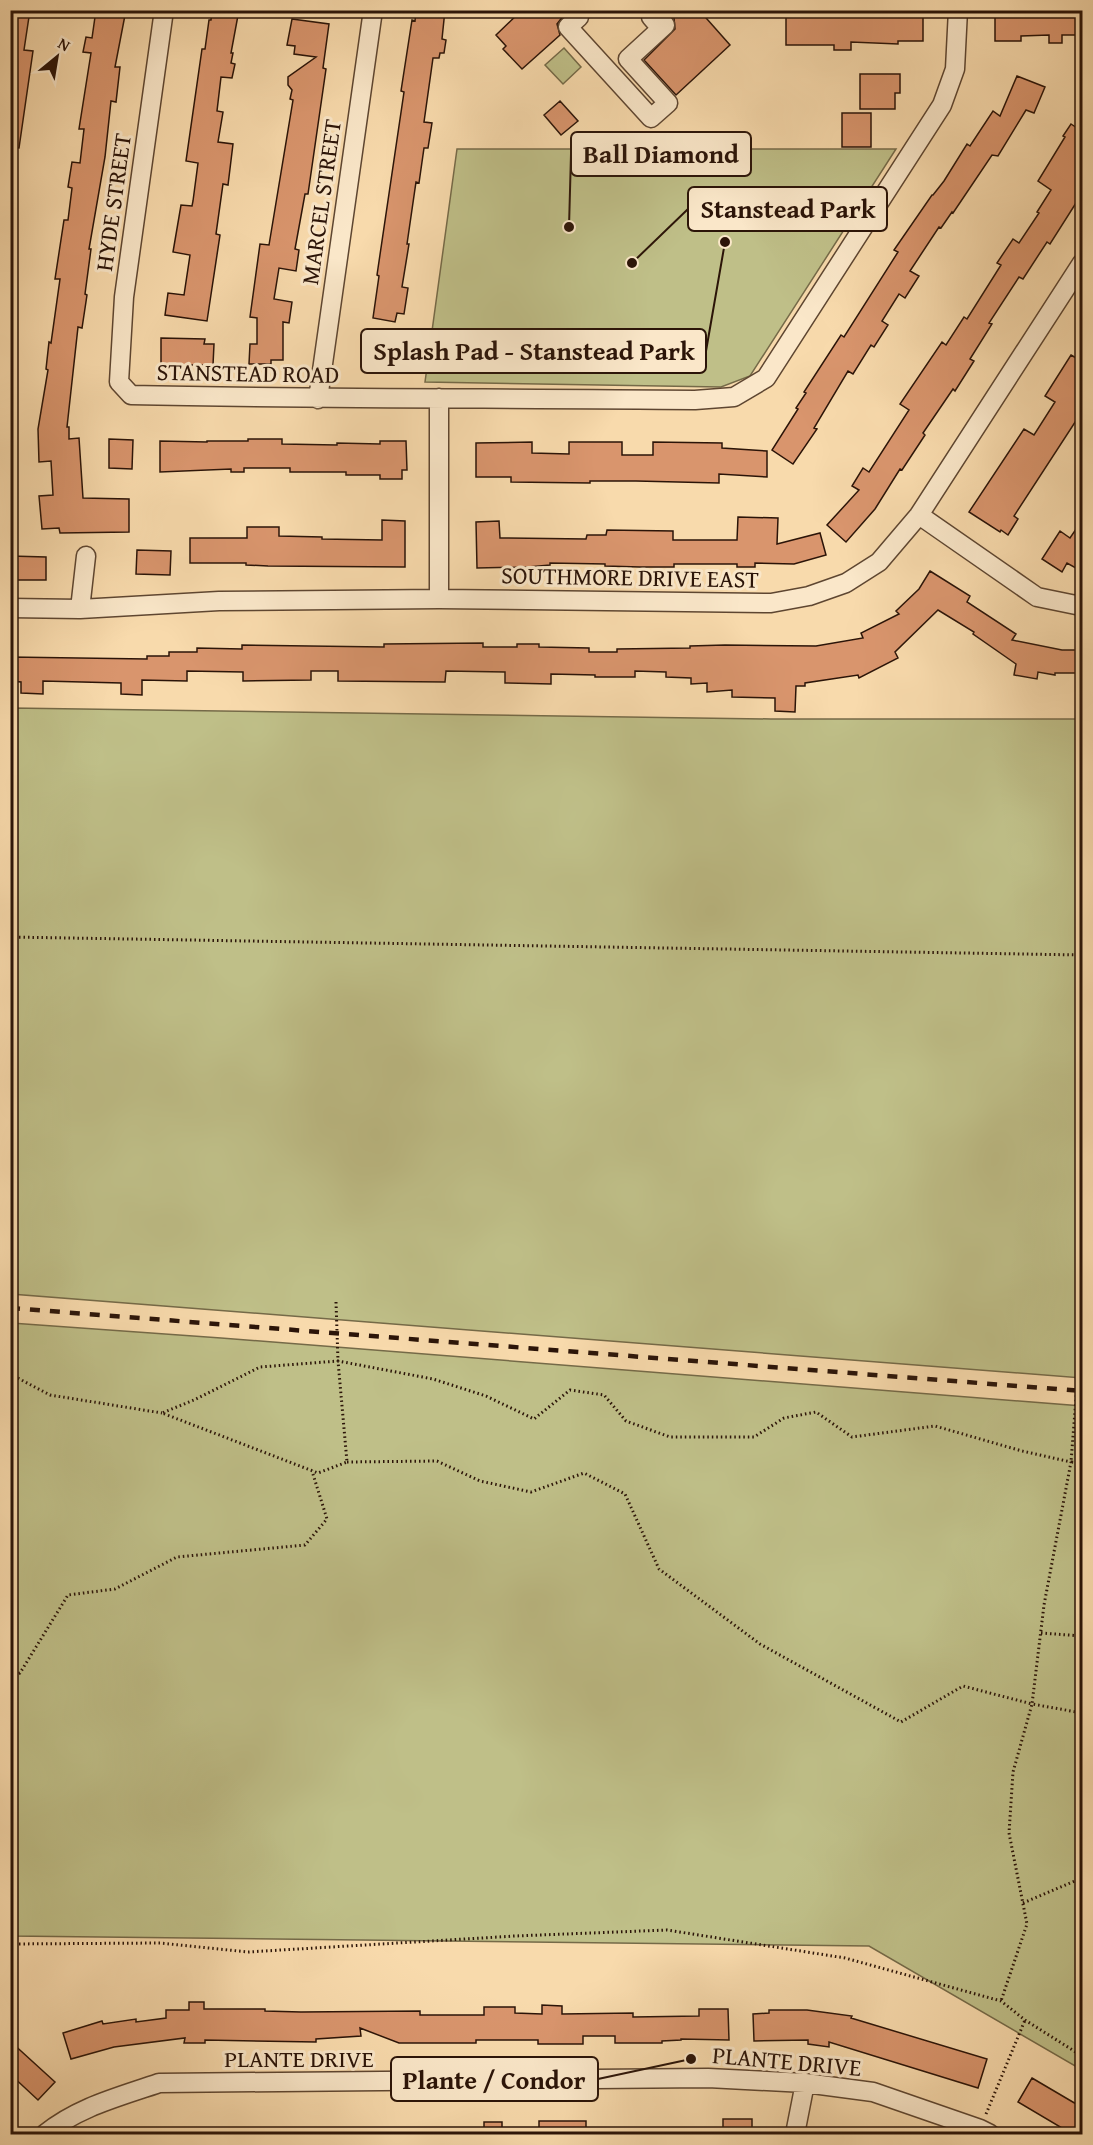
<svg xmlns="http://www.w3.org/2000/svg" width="1093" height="2145" font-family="'Gentium Book Plus',serif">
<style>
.green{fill:#bfbf88;stroke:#756a48;stroke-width:1.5}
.building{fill:#d9956d;stroke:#2b1408;stroke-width:1.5}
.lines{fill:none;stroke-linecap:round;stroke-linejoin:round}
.minor-casing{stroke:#5e4631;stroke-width:21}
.path{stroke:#2b1408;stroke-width:3;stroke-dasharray:1.5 3;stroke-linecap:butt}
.minor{stroke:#fae7c9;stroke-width:18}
.rail{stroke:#2b1408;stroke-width:4.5;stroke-dasharray:10 10;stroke-linecap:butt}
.labels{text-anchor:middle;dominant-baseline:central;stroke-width:6;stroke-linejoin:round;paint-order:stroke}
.street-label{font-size:24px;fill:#2b1408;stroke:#fae7c9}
.leader{fill:none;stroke:#2b1408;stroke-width:2}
.callout-dot{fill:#2b1408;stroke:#fae7c9;stroke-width:2}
.callout{fill:#fae7c9;stroke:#2b1408;stroke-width:2}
.callout-label{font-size:26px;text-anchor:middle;font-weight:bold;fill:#2b1408}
</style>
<rect width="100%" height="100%" fill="#f8daac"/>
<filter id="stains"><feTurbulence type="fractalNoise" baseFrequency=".00333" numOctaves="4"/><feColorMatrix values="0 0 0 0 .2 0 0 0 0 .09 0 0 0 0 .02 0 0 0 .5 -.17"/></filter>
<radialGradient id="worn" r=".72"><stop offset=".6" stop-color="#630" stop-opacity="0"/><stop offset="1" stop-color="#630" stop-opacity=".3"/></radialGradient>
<path class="green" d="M564,48L581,67L563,84L545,65Z
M457,149H896L750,376L721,387L425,382Z
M11,708L771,719H1082V1378L11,1294Z
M11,1323L221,1338L1082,1406V2070L869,1946L11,1936Z"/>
<path class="building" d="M10,10H30L24,50L33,51L19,148L10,147Z
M96,10H126L115,67H120L116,102L111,101L105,157L89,249H91L85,294L87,295L82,328L78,327L67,427H69V439L79,438L83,498L129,499V532L60,533L59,528L42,529L39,496L53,495L51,461L39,462L38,429L48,370L46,369L49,342L51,343L60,279H55L64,220H68L72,188L68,187L72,162L80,163L84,129H79L91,53L83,52L86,37L92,38Z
M212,10H239L231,53H233L231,63L235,64L232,78L221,77L217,111L223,112L218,142L233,144L228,185L223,184L216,234L220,235L207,321L165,315L168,293L184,295L190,255L173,252L181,205L192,206L193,201L198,163L186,161L202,49H205L209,20H211Z
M416,10H445L442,39L446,40L444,53H440L439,58H433L424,122L432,123L428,148H424L419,183L416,182L407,244H409L402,287L408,288L404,314L397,313L395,322L373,318L379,276L377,275L404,92L401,91L412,20L415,21Z
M522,10H563L564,15L557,24L560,35L522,69L503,49L506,46L496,35Z
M666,10H699L730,45L676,95L644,60L675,29L674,18Z
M833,10H853V13L899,10L923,13V41H898V44L851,42V50H834V45H786V14H833Z
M995,10H1030V13H1049V10H1061V13L1079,16V35H1062V43H1049V35L1021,36V41H995Z
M292,19L329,24L323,68L326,69L308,194H305L295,249L299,250L296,271L279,268L274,299L292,302L289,323L283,322V360H271V364H249L250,344H257V318L250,317L260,244L269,245L293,100L290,99L292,90L288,85V77L316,57L294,54L295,46L287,45Z
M860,74H900V93H895V109H860Z
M1017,76L1045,87L1034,113L1026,110L998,156L992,155L953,213L952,212L941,228L939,227L910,271L919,276L905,298L899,294L882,321L888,325L874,347L871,345L853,374L848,371L814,428L817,429L793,464L772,450L798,409L796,408L806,393L804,392L841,335L844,337L898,252L894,250L932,195H933L944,181L967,144L970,146L993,111L1000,116Z
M560,101L578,121L561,135L544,115Z
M842,113H871V147H842Z
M1071,124L1083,132V192L1050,244L1047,242L1023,279L1019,277L989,323L992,324L970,359L974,361L955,391L953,389L923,433L925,435L902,470L900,469L875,509L846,542L827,525L859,490L852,486L863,468L869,472L909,410L900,404L942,342L946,345L964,317L967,319L1001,265L997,263L1013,239L1019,243L1039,213L1037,212L1051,190L1038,181L1065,137L1063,136Z
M161,338L205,339L204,344H214L213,365H161Z
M1071,355L1083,362V410L1014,516L1018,519L1008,535L1001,530L1000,532L969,512L1024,429L1034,435L1055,402L1045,396Z
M109,439L133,440L132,469L109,468Z
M248,439H282V444L337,445V443L380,444V441H406L407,470H402V479H380V475H346V472H290V468H244V472H231V469L160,472V441L207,442V441H248Z
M532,442V453L569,454V442H622V455H653V442L722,443V448L767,451V477L719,474V483L636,481H590V483L511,482V477H476V443Z
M738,517L778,518L777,544L820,533L826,555L794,564L755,563V567H737V564H674V567H640L605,566V564L550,563V565L528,567L477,568L476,522L499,521L500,538L586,539L587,535H606L607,530L673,531V540H737Z
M1083,519V572L1067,563L1062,572L1042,559L1060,531L1070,538Z
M382,520L405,521V567L268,566L246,565V563H190V538H247V527H279V536L322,537V539L382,540Z
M137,550L171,551L170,575L136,574Z
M10,556L46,557V580H10Z
M930,571L970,596L967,602L1016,634L1012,640L1062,650H1083V673H1055V675L1038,672L1037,679L1014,675L1016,664L973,634L974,632L938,610L895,652L898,658L859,678L858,675L805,683V686H796L795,712L775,711V698L732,697V690L707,692V683L691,684V678L666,677V672L635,671V677H595V675L551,674V684L505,683V672L446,671L445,682L338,681V671H311V680L243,681V672L187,671V681L142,680V695L121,694V683L43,681V694L21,693V682L10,681V657L147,659V656H169V652H197V648L242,649V645L384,647V644L483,643V647H517V644H539V647L589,648V652H617V649L690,648V646L725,645L816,646L863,638L861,633L899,614L896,611L919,589Z
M189,2002H204V2009H265V2011L301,2012L420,2011V2015H484V2007H515V2013L542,2014V2005L562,2006V2014L633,2013V2017L699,2016V2009H728L729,2040L681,2039V2040L662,2041V2043H615V2036H583V2044H538V2040H476V2043H399L360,2028L361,2036L316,2039V2042L205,2040V2043H184L185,2038L114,2047L71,2059L63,2033L102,2021L103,2024L136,2019V2022L166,2018V2010H189Z
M769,2010H807L852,2016L851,2018L987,2059L978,2088L829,2042V2047L808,2044V2040L754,2041L753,2014L769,2013Z
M10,2041L55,2082L38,2100L10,2074Z
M1032,2078L1083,2108V2134H1072L1018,2102Z
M723,2119H752V2134H723Z
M539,2121H586V2134H539Z
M484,2122H502V2134H484Z"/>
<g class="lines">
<g class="minor-casing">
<path id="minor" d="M164,10L124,297L119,382L131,395C319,399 507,398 695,400L734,397L766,378L942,105L955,69L958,10
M574,10L579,17L568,27L651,118L668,103L628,59L665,25L661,20L657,24L651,17L654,15L650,10
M439,398V599
M318,399L373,10
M919,515L1037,597L1076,605L1082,602
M10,608L80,609L219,601L439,599L771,603L809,596L846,583L879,562L919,515L1082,263
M80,609L86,556
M45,2134C78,2107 119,2097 159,2083L708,2078L805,2083L873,2092L980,2129L990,2134
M795,2134L805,2083"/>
</g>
<path class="path" d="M10,937L1082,955
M336,1302L338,1361L260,1367L194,1400L162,1413L318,1473L347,1462L338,1361L433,1379L486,1396L534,1419L570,1390L604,1395L626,1421L670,1437H754L784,1418L816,1412L852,1437L935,1426L1022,1451L1071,1462L1044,1605L1032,1704L1082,1713
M1082,1356L1079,1360L1071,1462L1082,1463
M10,1374L50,1395L162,1413
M347,1462L437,1461L480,1481L531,1492L584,1473L625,1494L659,1569L760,1644L901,1722L963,1686L1032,1704L1013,1772L1009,1833L1027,1924L1001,2001
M1041,1633L1082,1636
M10,1676L20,1673L68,1595L115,1589L177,1557L305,1545L327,1519L312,1471
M1023,1903L1075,1881L1082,1880
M10,1944L160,1943L248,1952L515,1936L667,1930L845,1958L1001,2001L1025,2020L1082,2056
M986,2114L1025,2020"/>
<use href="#minor" class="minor"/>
<path class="rail" d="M10,1308L1082,1391"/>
</g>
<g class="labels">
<g class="street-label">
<text transform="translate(113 202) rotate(-82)">HYDE STREET</text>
<text transform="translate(321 202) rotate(-82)">MARCEL STREET</text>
<text transform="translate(248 373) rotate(1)">STANSTEAD ROAD</text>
<text transform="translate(630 577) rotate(1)">SOUTHMORE DRIVE EAST</text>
<text x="299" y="2058">PLANTE DRIVE</text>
<text transform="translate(787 2061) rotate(5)">PLANTE DRIVE</text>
</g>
</g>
<path class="leader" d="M569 227L571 154M632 263L688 209M725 242L706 351M691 2059L598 2079"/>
<g class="callout-dot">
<circle cx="569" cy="227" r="6"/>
<circle cx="632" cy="263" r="6"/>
<circle cx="725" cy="242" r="6"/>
<circle cx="691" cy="2059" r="6"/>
</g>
<g class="callout">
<rect x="571" y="132" width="180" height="44" rx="6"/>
<rect x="688" y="187" width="199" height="44" rx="6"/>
<rect x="361" y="329" width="345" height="44" rx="6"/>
<rect x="391" y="2057" width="207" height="44" rx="6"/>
</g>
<g class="callout-label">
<text x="661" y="163">Ball Diamond</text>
<text x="788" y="218">Stanstead Park</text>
<text x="534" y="360">Splash Pad - Stanstead Park</text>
<text x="494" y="2089">Plante / Condor</text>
</g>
<rect width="1093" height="2145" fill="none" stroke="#f8daac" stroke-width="36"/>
<rect x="12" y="12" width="1069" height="2121" fill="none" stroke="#2b1408" stroke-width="3"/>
<rect x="18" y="18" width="1057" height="2109" fill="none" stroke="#2b1408" stroke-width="1.5"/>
<g transform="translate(57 57) rotate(30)" stroke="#fae7c9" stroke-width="4.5" paint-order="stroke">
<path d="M0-4.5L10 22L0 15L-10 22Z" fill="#2b1408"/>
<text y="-9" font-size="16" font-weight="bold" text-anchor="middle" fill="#2b1408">N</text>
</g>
<rect width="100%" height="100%" filter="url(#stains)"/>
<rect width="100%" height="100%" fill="url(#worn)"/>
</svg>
